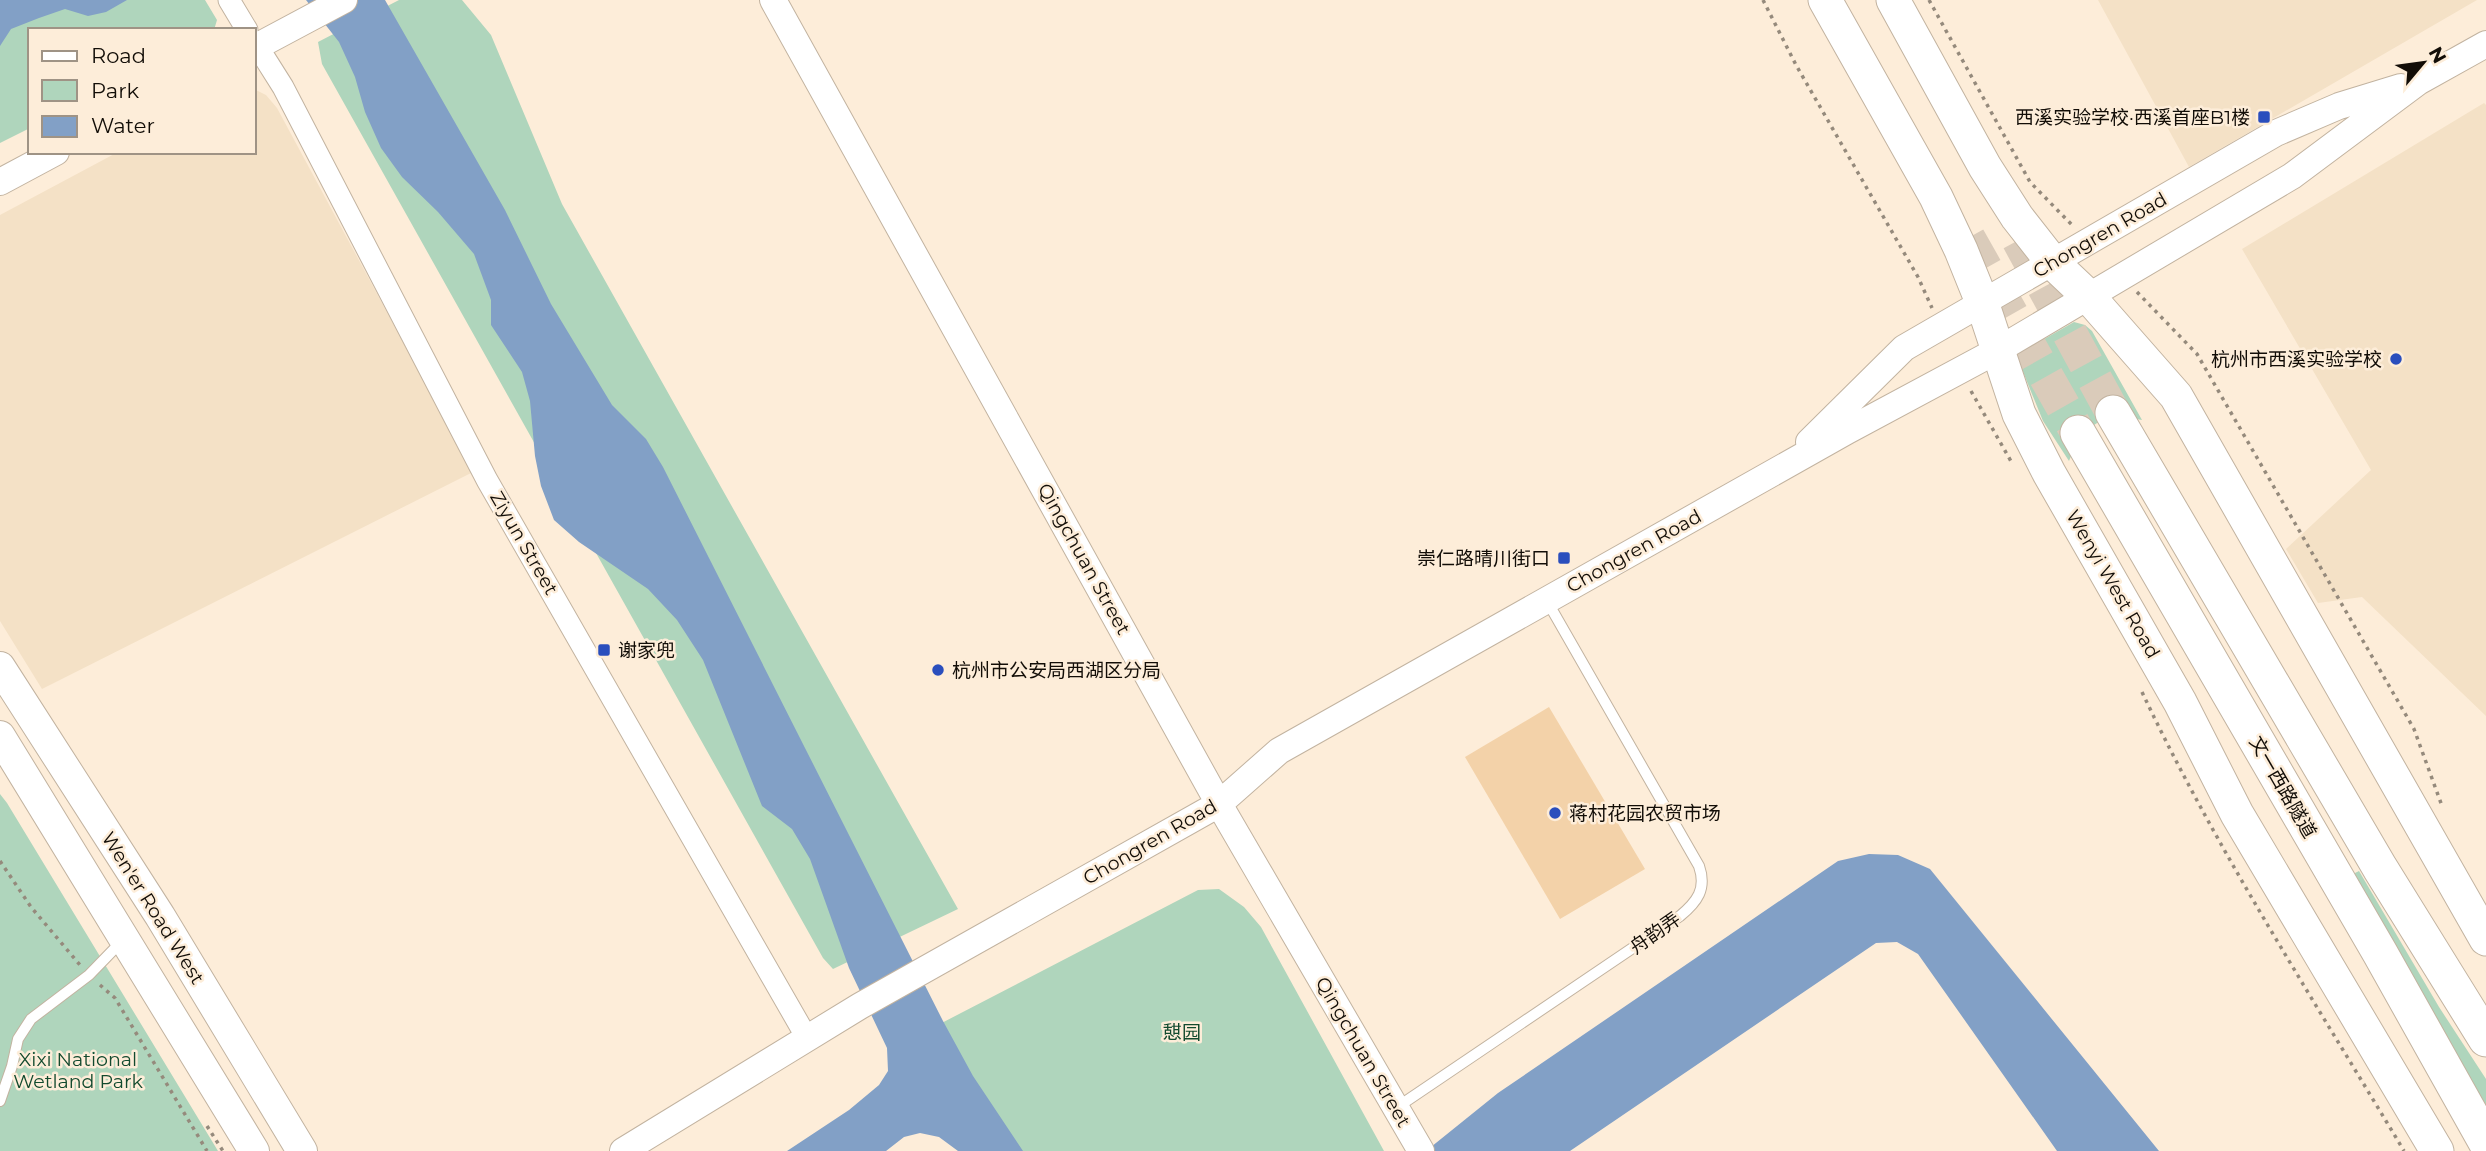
<svg xmlns="http://www.w3.org/2000/svg" width="2486" height="1151" font-family="Montserrat,'Noto Sans SC',sans-serif">
<style>
.built{fill:#f4e1c6}
.green{fill:#afd5bc}
.water{fill:#82a0c6}
.building{fill:#f3d2a9}
.lines{fill:none;stroke-linecap:round;stroke-linejoin:round}
.trunk-tunnel{stroke:#dacbba;stroke-width:35;stroke-dasharray:35 18;stroke-linecap:butt}
.service-casing{stroke:#c2b3a0;stroke-width:12}
.minor-casing{stroke:#c2b3a0;stroke-width:23}
.tertiary-casing{stroke:#c2b3a0;stroke-width:28}
.secondary-casing{stroke:#c2b3a0;stroke-width:32}
.primary-casing{stroke:#c2b3a0;stroke-width:35}
.trunk-casing{stroke:#c2b3a0;stroke-width:37}
.path{stroke:#958a7c;stroke-width:3.5;stroke-dasharray:3.5 5;stroke-linecap:butt}
.service{stroke:#fff;stroke-width:10}
.minor{stroke:#fff;stroke-width:21}
.tertiary{stroke:#fff;stroke-width:26}
.secondary{stroke:#fff;stroke-width:30}
.primary{stroke:#fff;stroke-width:33}
.trunk{stroke:#fff;stroke-width:35}
.poi-dot{fill:#2a4ebd;stroke:#fdedd9;stroke-width:2.5}
.labels{text-anchor:middle;dominant-baseline:central;stroke-width:5;stroke-linejoin:round;paint-order:stroke}
.poi-label{font-size:19px;fill:#120d07;stroke:#fdedd9;text-anchor:end}
.street-label{font-size:19px;fill:#120d07;stroke:#fdedd9}
.park-label{font-size:19px;fill:#124a2e;stroke:#fdedd9}
</style>
<rect width="100%" height="100%" fill="#fdedd9"/>
<path class="built" d="M2098,0H2477L2189,167Z
M254,89L266,95L277,108L473,472L42,689L0,621V215L118,152H254Z
M2484,103L2486,105V716L2362,597L2318,603L2286,549L2371,470L2242,249Z"/>
<path class="green" d="M0,0H205L217,20L214,30H30V128L0,143Z
M399,0H462L491,35L562,204L958,909L833,969L823,958L322,64L318,42Z
M2074,322L2085,325L2092,331L2142,420C2102,412 2084,424 2069,461L2043,421L2019,362L2020,353Z
M0,794L7,803L218,1151H0Z
M2359,871L2439,1007L2486,1079V1111L2353,874Z
M1219,889L1244,907L1261,927L1384,1151H1011L934,1027L1198,890Z"/>
<path class="water" d="M0,0H127L106,12L88,16L65,9L39,18L11,29L0,46Z
M306,0H385L505,210L551,304L612,405L646,439L663,467L943,1021L973,1076L1023,1151H958L939,1137L920,1133L904,1137L886,1151H787L849,1110L879,1085L888,1071L887,1048L849,968L810,859L792,829L762,806L703,660L677,620L648,589L579,542L554,520L541,486L535,456L530,401L522,372L491,325V300L474,254L438,212L402,177L381,148L365,112L355,77L339,42Z
M1869,854L1898,855L1930,869L2159,1151H2057L1918,954L1897,942L1876,943L1570,1151H1426L1498,1093L1838,861Z"/>
<path class="building" d="M1549,707L1645,869L1560,919L1465,757Z"/>
<g class="lines">
<path class="trunk-tunnel" d="M1968,238L2078,433
M2019,240L2113,413"/>
<g class="service-casing">
<path id="service" d="M0,1101L12,1066L18,1039L31,1019L89,975L122,941
M1396,1108L1680,916C1697,902 1707,889 1699,866L1547,601"/>
</g>
<g class="minor-casing">
<path id="minor" d="M229,0L247,30
M254,41L283,87L487,480L807,1038"/>
</g>
<g class="tertiary-casing">
<path id="tertiary" d="M773,0L1219,804L1421,1151
M254,48L344,0
M0,182L56,152
M1809,442L1904,348L2276,133L2339,106L2401,87
M623,1151L860,1006L1219,804L1279,751L1847,431L1998,350L2292,176L2418,82L2486,44"/>
</g>
<g class="secondary-casing">
<path id="secondary" d="M0,667L160,916L302,1151
M0,736L254,1151"/>
</g>
<g class="primary-casing">
<path id="primary" d="M1825,0L1936,197L1961,250L1982,302L2019,414L2049,473L2180,702L2237,814L2437,1151
M1893,0L1985,167L2017,217L2053,263L2089,297L2176,396L2486,939"/>
</g>
<g class="trunk-casing">
<path id="trunk" d="M2113,413L2380,868L2486,1039
M2078,433L2380,953L2486,1142"/>
</g>
<path class="path" d="M1763,0L1796,65L1918,277L1932,308
M1929,0L2030,182L2073,226
M2137,292L2197,354L2414,729L2442,806
M1971,391L2012,463
M2142,692C2217,851 2314,1000 2404,1151
M0,861L31,907L80,965
M100,985L115,998L207,1151
M207,1126L223,1151"/>
<use href="#service" class="service"/>
<use href="#minor" class="minor"/>
<use href="#tertiary" class="tertiary"/>
<use href="#secondary" class="secondary"/>
<use href="#primary" class="primary"/>
<use href="#trunk" class="trunk"/>
</g>
<g class="poi-dot">
<rect x="2257" y="110" width="14" height="14" rx="3.5"/>
<circle cx="2396" cy="359" r="7"/>
<rect x="1557" y="551" width="14" height="14" rx="3.5"/>
<rect x="597" y="643" width="14" height="14" rx="3.5"/>
<circle cx="938" cy="670" r="7"/>
<circle cx="1555" cy="813" r="7"/>
</g>
<g class="labels">
<g class="poi-label">
<text x="2250" y="117">西溪实验学校·西溪首座B1楼</text>
<text x="2382" y="359">杭州市西溪实验学校</text>
<text x="1550" y="558">崇仁路晴川街口</text>
<text x="618" y="650" text-anchor="start">谢家兜</text>
<text x="952" y="670" text-anchor="start">杭州市公安局西湖区分局</text>
<text x="1569" y="813" text-anchor="start">蒋村花园农贸市场</text>
</g>
<g class="street-label">
<text transform="translate(2100 235) rotate(-30)">Chongren Road</text>
<text transform="translate(524 543) rotate(60)">Ziyun Street</text>
<text transform="translate(1634 551) rotate(-29)">Chongren Road</text>
<text transform="translate(1084 559) rotate(61)">Qingchuan Street</text>
<text transform="translate(2113 584) rotate(60)">Wenyi West Road</text>
<text transform="translate(2283 787) rotate(60)">文一西路隧道</text>
<text transform="translate(1150 842) rotate(-30)">Chongren Road</text>
<text transform="translate(153 908) rotate(58)">Wen'er Road West</text>
<text transform="translate(1655 933) rotate(-35)">舟韵弄</text>
<text transform="translate(1363 1052) rotate(60)">Qingchuan Street</text>
</g>
<g class="park-label">
<text x="1182" y="1032">憇园</text>
<text x="78" y="1059">Xixi National<tspan x="78" dy="22">Wetland Park</tspan></text>
</g>
</g>
<rect x="28" y="28" width="228" height="126" fill="#fdedd9" stroke="#9f9385" stroke-width="2"/>
<rect x="42" y="51" width="35" height="10" fill="#ffffff" stroke="#9f9385" stroke-width="2"/>
<text x="91" y="63" font-size="21" fill="#120d07">Road</text>
<rect x="42" y="80" width="35" height="21" fill="#afd5bc" stroke="#9f9385" stroke-width="2"/>
<text x="91" y="98" font-size="21" fill="#120d07">Park</text>
<rect x="42" y="116" width="35" height="21" fill="#82a0c6" stroke="#9f9385" stroke-width="2"/>
<text x="91" y="133" font-size="21" fill="#120d07">Water</text>
<g transform="translate(2423 63) rotate(61)" stroke="#fdedd9" stroke-width="5" paint-order="stroke">
<path d="M0-5L12 26L0 18L-12 26Z" fill="#120d07"/>
<text y="-10" font-size="19" font-weight="bold" text-anchor="middle" fill="#120d07">N</text>
</g>
</svg>
